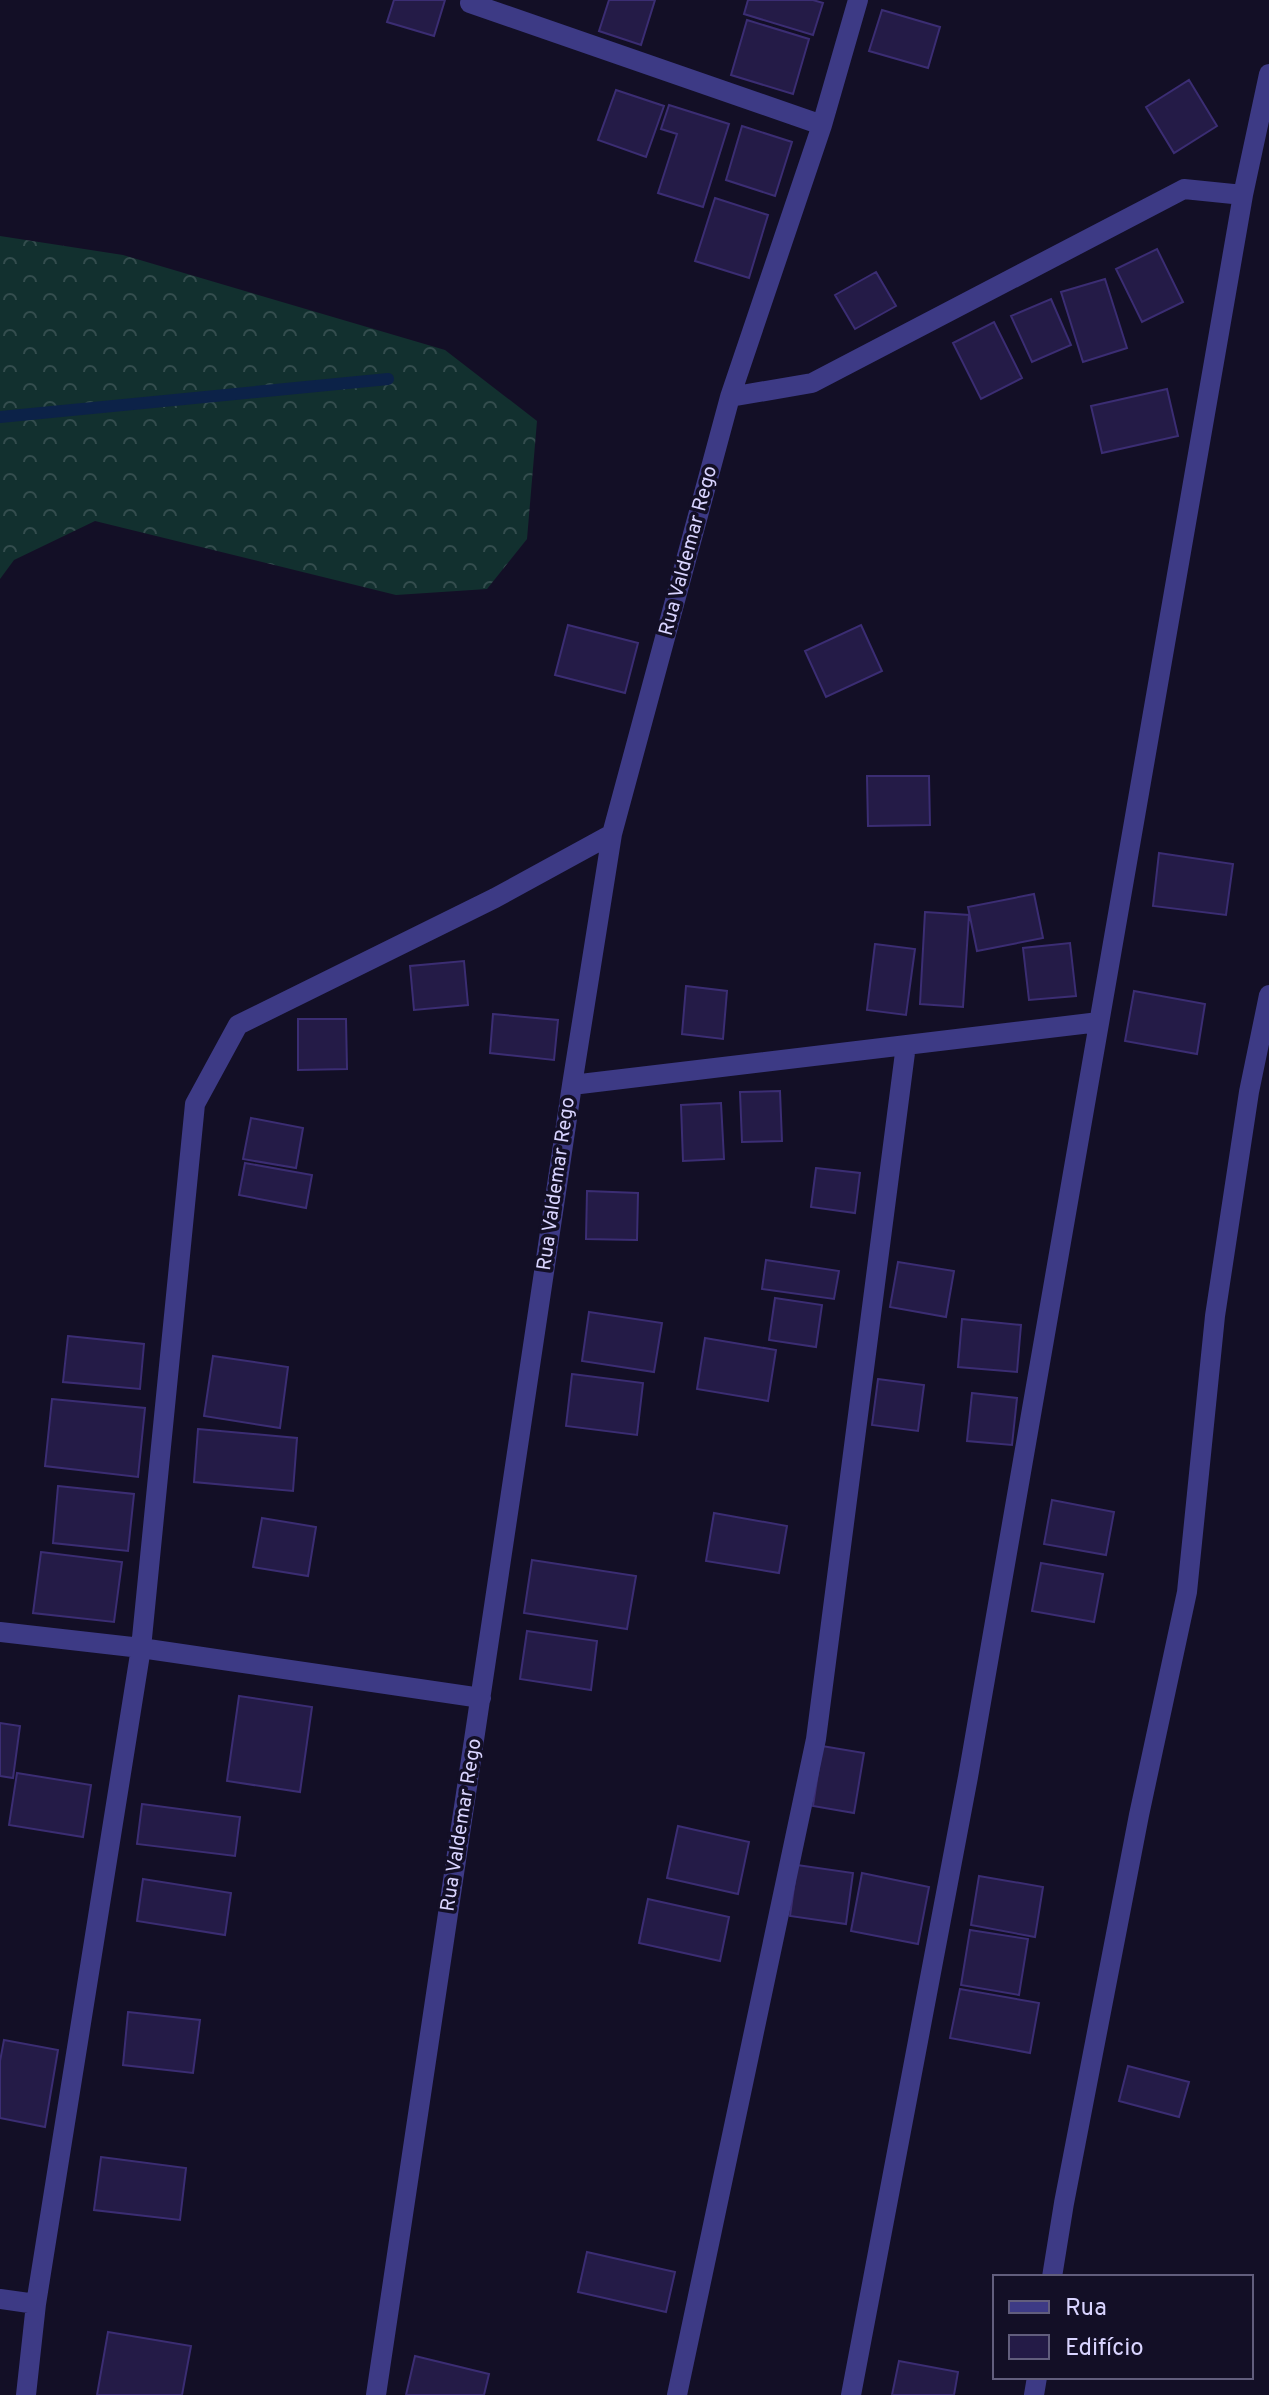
<svg xmlns="http://www.w3.org/2000/svg" width="1269" height="2395" font-family="Overpass,sans-serif">
<style>
.forest{fill:url(#forest-crowns)}
.lines{fill:none;stroke-linecap:round;stroke-linejoin:round}
.stream{stroke:#0c2248;stroke-width:12}
.building{fill:#241b47;stroke:#3b2d73;stroke-width:2}
.minor{stroke:#3d3a85;stroke-width:20}
.labels{text-anchor:middle;dominant-baseline:central;stroke-width:7;stroke-linejoin:round;paint-order:stroke}
.street-label{font-size:20px;fill:#d9d4ff;stroke:#130f26}
</style>
<defs>
<pattern id="forest-crowns" width="20" height="18" patternUnits="userSpaceOnUse" patternTransform="scale(2)"><rect width="20" height="18" fill="#12302f"/><path d="M2 6a3 3 0 1 1 6 0M12 15a3 3 0 1 1 6 0" fill="none" stroke="#344d4e"/></pattern>
</defs>
<rect width="100%" height="100%" fill="#130f26"/>
<path class="forest" d="M0,236L123,255L445,350L537,421L527,539L487,589L396,595L95,521L14,560L0,579Z"/>
<g class="lines">
<path class="stream" d="M0,417L388,379"/>
</g>
<path class="building" d="M394,0H445L434,36L387,22Z
M609,0H655L641,45L599,31Z
M748,0H813L823,3L813,35L744,14Z
M882,10L940,27L928,68L869,51Z
M747,20L809,39L793,94L731,75Z
M1189,80L1217,126L1174,153L1146,107Z
M616,90L664,106L646,157L598,140Z
M669,105L729,124L703,207L658,193L677,134L661,129Z
M742,126L792,142L775,196L726,180Z
M715,198L768,215L749,278L695,261Z
M1157,249L1183,302L1142,322L1116,269Z
M876,272L896,306L855,329L835,295Z
M1105,279L1127,348L1083,362L1061,292Z
M1051,299L1071,345L1032,362L1011,316Z
M994,322L1022,378L981,399L953,343Z
M1167,389L1178,436L1102,453L1091,406Z
M568,625L638,643L625,693L555,675Z
M861,625L882,671L826,697L805,651Z
M867,776H929L930,825L868,826Z
M1159,853L1233,864L1226,915L1153,906Z
M1034,894L1043,938L977,951L968,907Z
M925,912L969,915L963,1007L920,1004Z
M1070,943L1076,996L1029,1000L1023,948Z
M875,944L915,949L906,1015L867,1010Z
M464,961L468,1005L414,1010L410,966Z
M686,986L727,991L723,1039L682,1034Z
M1134,991L1205,1004L1197,1054L1125,1041Z
M493,1014L558,1020L554,1060L490,1053Z
M298,1019H346L347,1069L298,1070Z
M780,1091L782,1141L742,1142L740,1092Z
M721,1103L724,1159L683,1161L681,1105Z
M251,1118L303,1128L296,1168L243,1159Z
M245,1163L312,1175L306,1208L239,1195Z
M816,1168L860,1173L855,1213L811,1207Z
M587,1191L638,1193L637,1240L586,1239Z
M766,1260L839,1271L834,1299L762,1289Z
M898,1262L954,1271L946,1317L890,1307Z
M775,1298L822,1305L816,1347L769,1340Z
M589,1312L662,1323L654,1372L582,1361Z
M962,1319L1021,1325L1017,1372L958,1367Z
M68,1336L144,1344L140,1389L63,1382Z
M705,1338L776,1350L768,1401L697,1389Z
M213,1356L288,1367L280,1428L204,1416Z
M572,1374L643,1383L637,1435L566,1426Z
M878,1379L924,1385L918,1431L872,1425Z
M972,1393L1017,1398L1012,1445L967,1441Z
M52,1399L145,1408L138,1477L45,1466Z
M198,1429L297,1438L293,1491L194,1482Z
M58,1486L134,1494L128,1551L53,1543Z
M1052,1500L1114,1512L1106,1555L1044,1544Z
M714,1513L787,1526L779,1573L706,1561Z
M262,1518L316,1527L308,1576L253,1567Z
M41,1552L122,1562L114,1622L33,1613Z
M532,1560L636,1576L627,1629L524,1613Z
M1041,1563L1103,1574L1094,1622L1032,1611Z
M527,1631L597,1641L591,1690L520,1679Z
M239,1696L312,1707L300,1792L227,1781Z
M0,1723L20,1726L13,1778L0,1776Z
M822,1746L864,1753L854,1813L813,1806Z
M17,1773L91,1785L83,1837L9,1825Z
M142,1804L240,1817L235,1856L137,1844Z
M678,1826L749,1842L738,1894L667,1878Z
M797,1865L853,1873L846,1924L790,1916Z
M862,1873L929,1887L918,1944L851,1931Z
M979,1876L1043,1887L1035,1937L971,1925Z
M143,1879L231,1893L225,1935L137,1921Z
M648,1899L729,1917L720,1961L639,1943Z
M970,1930L1028,1939L1019,1995L961,1985Z
M960,1989L1039,2003L1030,2053L950,2038Z
M128,2012L200,2020L193,2073L123,2065Z
M4,2040L58,2050L45,2127L0,2118V2061Z
M1128,2066L1189,2082L1179,2117L1119,2101Z
M101,2157L186,2168L180,2220L94,2210Z
M587,2252L675,2272L666,2312L578,2292Z
M108,2332L191,2346L182,2395H97Z
M415,2356L489,2374L484,2395H406Z
M899,2361L958,2372L954,2395H892Z"/>
<g class="lines">
<path class="minor" d="M471,0L470,3L822,125
M730,397L812,383L1184,189L1243,195
M572,1085L1099,1022
M0,1632L141,1648L481,1698
M1052,2277L1064,2203L1139,1815L1187,1592L1215,1316L1249,1092L1269,995
M0,2299L36,2304
M26,2395L36,2304L141,1648L195,1104L238,1025L495,898L612,834
M376,2395L572,1085L612,834L730,397L822,125L858,0
M677,2395L816,1739L906,1045
M851,2395L968,1777L1243,195L1269,74
M1034,2395L1037,2377"/>
</g>
<g class="labels">
<g class="street-label">
<text transform="translate(689 551) rotate(-75)">Rua Valdemar Rego</text>
<text transform="translate(557 1184) rotate(-82)">Rua Valdemar Rego</text>
<text transform="translate(462 1825) rotate(-81)">Rua Valdemar Rego</text>
</g>
</g>
<rect x="993" y="2275" width="260" height="104" fill="#130f26" stroke="#625e7d" stroke-width="2"/>
<rect x="1009" y="2301" width="40" height="12" fill="#3d3a85" stroke="#625e7d" stroke-width="2"/>
<text x="1065" y="2315" font-size="24" fill="#d9d4ff">Rua</text>
<rect x="1009" y="2335" width="40" height="24" fill="#241b47" stroke="#625e7d" stroke-width="2"/>
<text x="1065" y="2355" font-size="24" fill="#d9d4ff">Edifício</text>
</svg>
